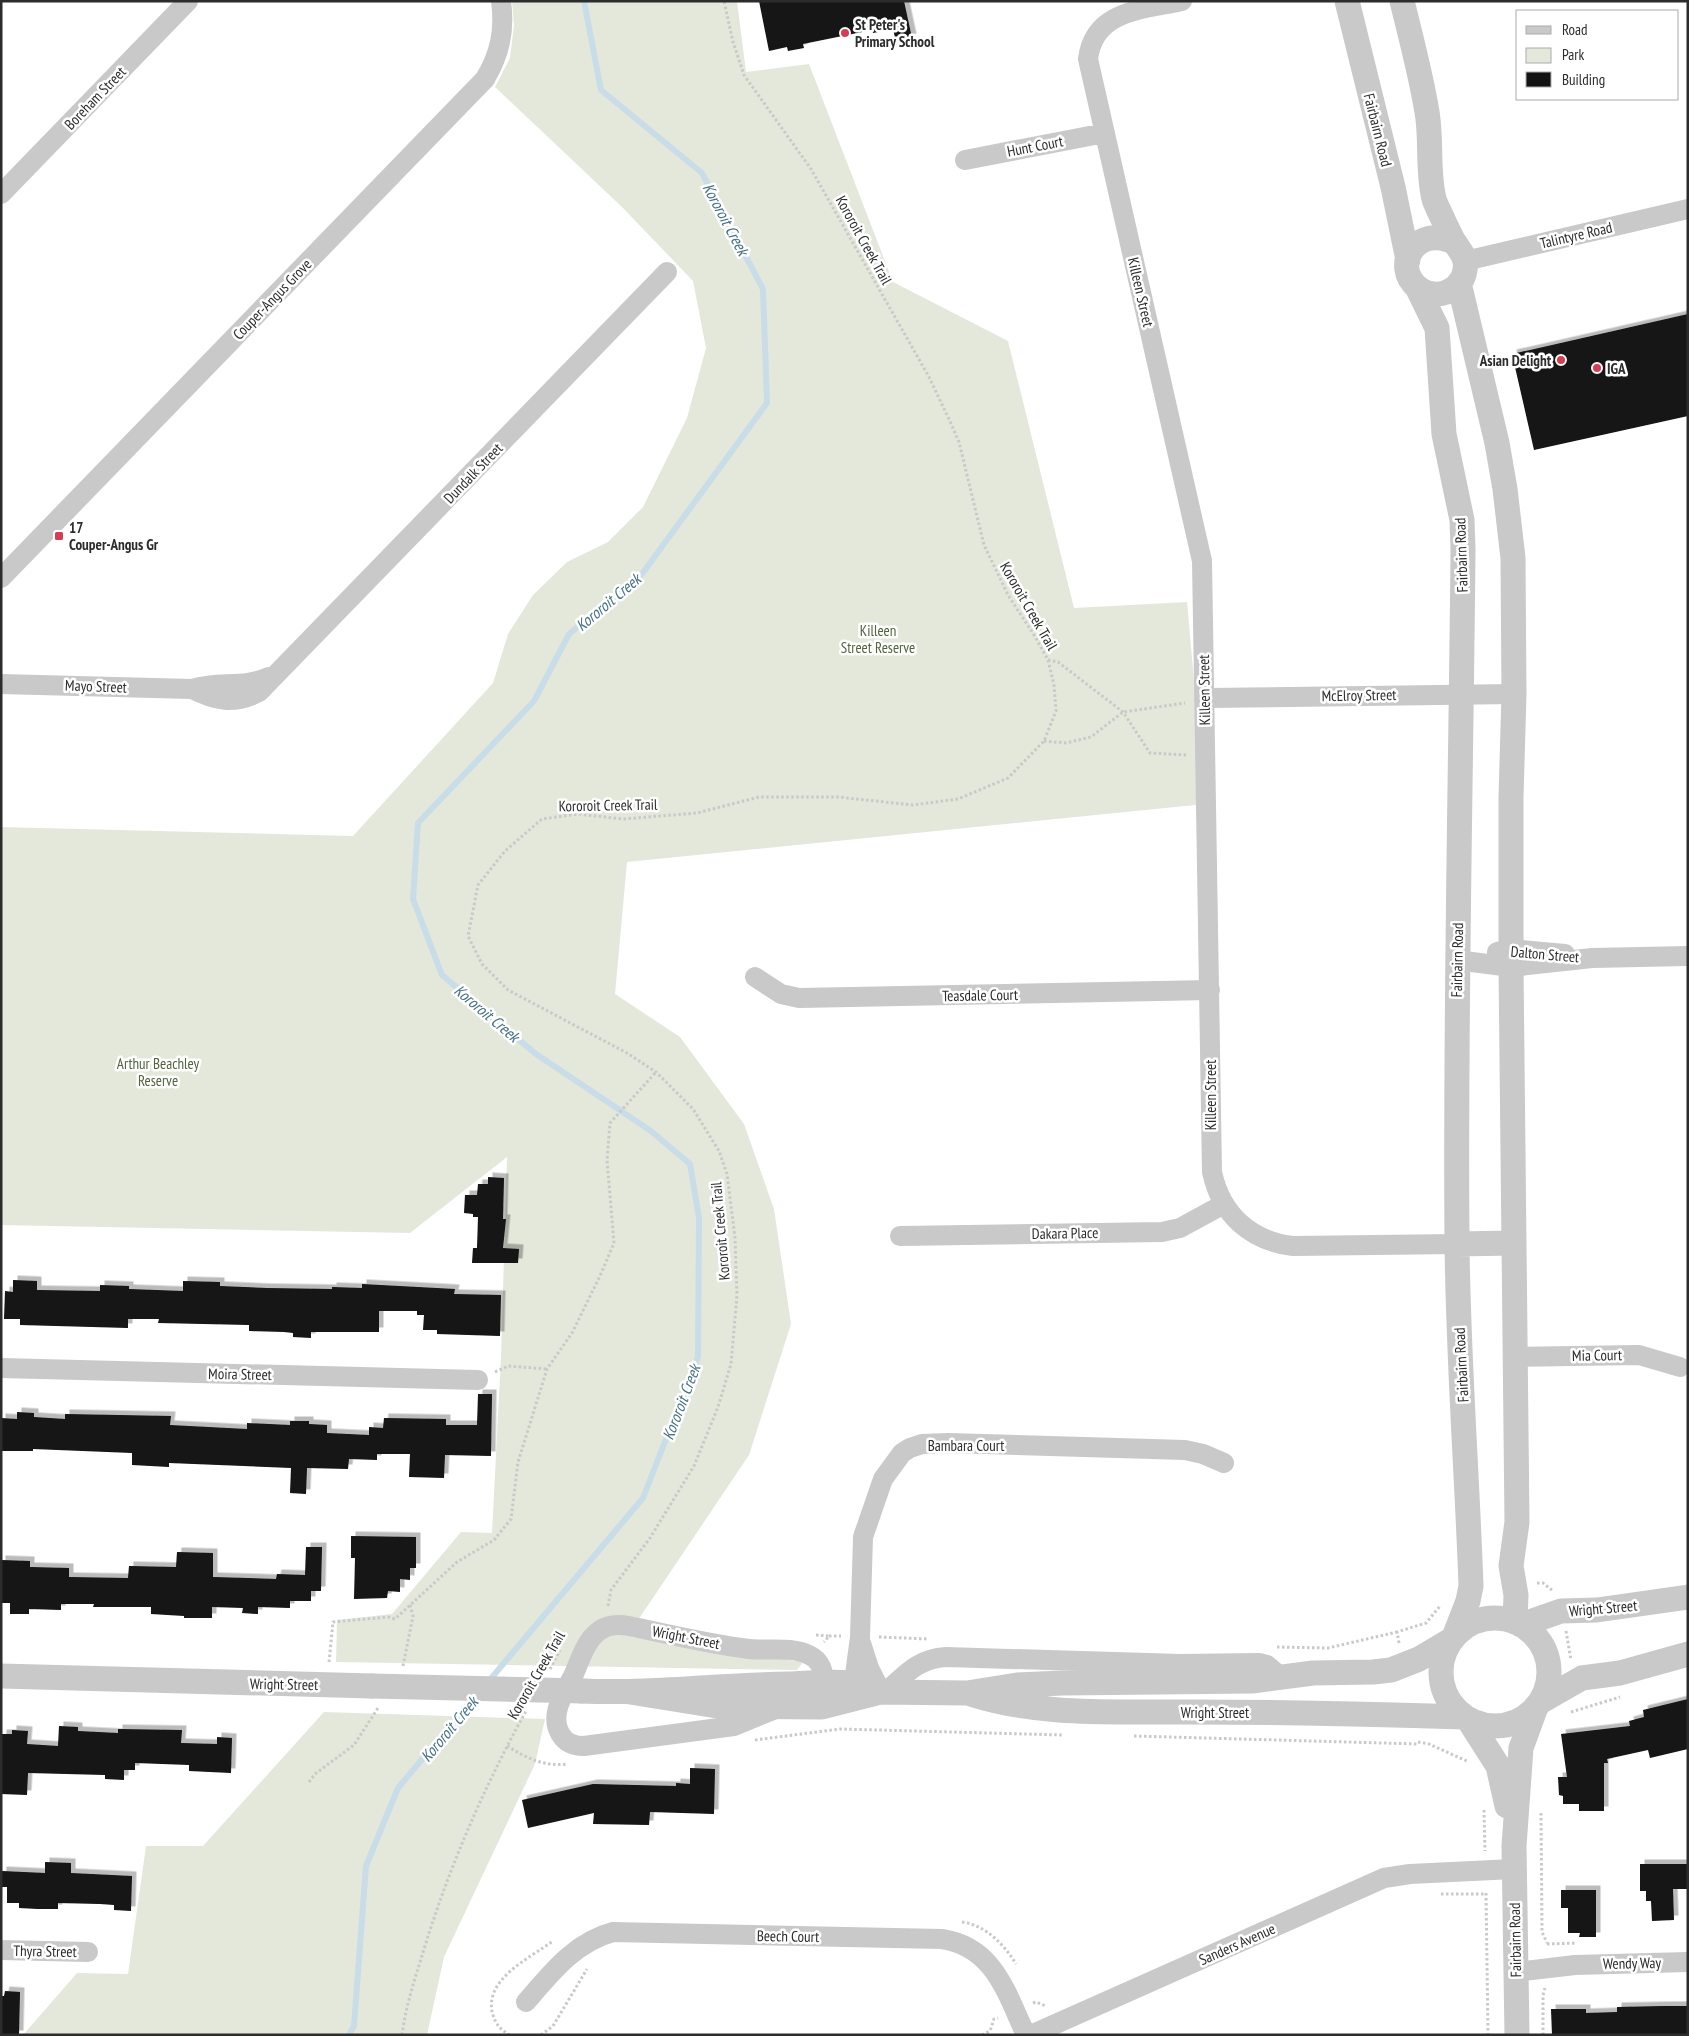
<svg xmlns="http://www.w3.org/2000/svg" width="1689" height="2036" font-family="'PT Sans Narrow',sans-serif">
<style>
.green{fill:#e3e8db}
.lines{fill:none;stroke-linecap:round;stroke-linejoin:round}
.stream{stroke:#c8dde7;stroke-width:6}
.building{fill:#131313;filter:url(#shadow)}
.path{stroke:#c9c9c9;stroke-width:3;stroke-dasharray:2.5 2.5;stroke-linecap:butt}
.minor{stroke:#c9c9c9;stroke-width:20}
.tertiary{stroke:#c9c9c9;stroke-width:25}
.tertiary-bridge{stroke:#c9c9c9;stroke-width:25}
.poi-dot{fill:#d33e55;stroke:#fff;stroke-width:2}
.labels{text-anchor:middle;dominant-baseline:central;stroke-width:5;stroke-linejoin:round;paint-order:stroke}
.poi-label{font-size:15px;font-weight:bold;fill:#2c2c2c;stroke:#fff;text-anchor:start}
.street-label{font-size:15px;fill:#2c2c2c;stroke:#fff}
.park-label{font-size:15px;fill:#52633e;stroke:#fff}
.water-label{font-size:16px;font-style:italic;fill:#437186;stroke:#fff}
</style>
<defs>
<filter id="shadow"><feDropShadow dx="4.5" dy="-4.5" stdDeviation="0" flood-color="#0004"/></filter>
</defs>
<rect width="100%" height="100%" fill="#fff"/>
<path class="green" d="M512,1H737L746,72L809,64L893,282L1008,341L1074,608L1187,602L1205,804L627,862L615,994L680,1037L744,1124L774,1209L791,1324L749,1455L628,1635L803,1662L797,1670L336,1662L337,1620L392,1614L461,1532L492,1533L501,1357L507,1157L410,1233L1,1225V827L353,836L493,683L508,634L533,595L567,562L608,542L643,507L687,418L706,348L693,281L623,208L495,87L510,58L514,25Z
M324,1712L545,1719L535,1764L444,1957L427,2035H23L77,1973L128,1974L146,1846H203Z"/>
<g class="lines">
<path class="stream" d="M488,1682L643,1498L698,1357L699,1218L690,1164L651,1131L536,1054L442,975L413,899L418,823L534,701L569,634L642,574L767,403L763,289L702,173L601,90L584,1
M349,2035L354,2026L366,1866L398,1788L476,1695"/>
</g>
<path class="building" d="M759,1H904L912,38L896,42L893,29L873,33L872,30L803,44L804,48L788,51L787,47L769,51Z
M1688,314V416L1534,450L1512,354Z
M488,1177L504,1178L503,1219H506L503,1248L519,1249L518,1263H472L473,1248H477L478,1217H473V1214L464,1213L465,1195H477L478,1184H488Z
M13,1280L37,1281V1290L100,1291V1285L129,1286V1289L183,1291V1281L220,1282V1286L267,1288L332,1289V1287L362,1288V1284L455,1289L454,1294L501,1295L500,1336L437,1334V1330H423L424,1315H417V1311H379V1332H311V1338L293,1337V1333L284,1332L249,1331V1325L158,1323L159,1319H128V1328L20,1325V1319H4L5,1291L13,1292Z
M478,1394H492L491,1456L445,1455L444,1478L409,1477L410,1454H377V1460L349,1459L348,1469L307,1468L306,1494L290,1493L291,1468L169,1463V1467L132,1465V1453L33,1449V1451H1V1418L17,1419V1412L34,1413V1417L65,1419V1414L171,1416L170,1425L247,1429V1423L290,1425V1421H309V1424L327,1425V1433L369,1435V1427L383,1428L384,1418L446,1419V1425H477Z
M351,1536L416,1537V1568H410V1580L400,1579V1592L388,1591L387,1598L354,1599L355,1558H351Z
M306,1547H322L321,1591H311V1601H290V1608L258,1607V1614L242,1613L243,1608L212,1607V1618H184V1616L151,1614V1607H93L94,1604H61V1610L29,1609V1614H10V1603H1V1560L30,1561V1567L69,1568V1577L128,1578L129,1566L176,1567L177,1552L213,1553V1577L276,1579L277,1574L305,1575Z
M1688,1699V1749L1650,1758L1648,1750L1607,1759L1608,1763H1604V1811H1579V1804H1563V1796L1559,1795L1558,1777H1567L1561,1734L1630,1726L1629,1721L1644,1717L1643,1710Z
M59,1726L78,1727V1731L118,1733V1729L182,1730L181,1743L217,1744V1737L232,1738L231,1773L189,1771V1765L135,1763V1770H124V1780L105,1779V1775L28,1773L27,1795L1,1794L2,1734H12V1730L28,1731L27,1744L58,1746Z
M690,1768L715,1769L714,1814L650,1812L649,1825L593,1824L594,1813L528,1828L522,1800L593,1784L676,1786V1783L690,1784Z
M45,1862L71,1863V1873L132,1876L131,1911L114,1910V1905L100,1904L58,1903V1909H38L19,1908V1903H7V1887H1L2,1871L45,1873Z
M1640,1864H1688V1889H1673L1674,1920L1652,1921L1651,1901H1646V1891H1640Z
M1561,1890H1596V1937H1579L1580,1933H1568V1908H1561Z
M5,1991L20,1992L19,2035H1V1996H4Z
M1664,2006H1688V2035H1552L1551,2009H1586V2013L1617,2012V2007Z"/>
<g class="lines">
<path class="path" d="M1048,660L1058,662L1123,712L1150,753L1186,755
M1044,741L1066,743L1091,737L1123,712L1185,703
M495,1372L508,1366L547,1369
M1537,1583H1543L1553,1591
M608,1606L611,1590L650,1538L694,1466L718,1407L731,1364L737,1295L735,1238L727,1174L719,1151L693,1109L656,1072L627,1053L508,990L482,964L468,936L478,885L505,851L542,819L578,814L623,819L697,813L759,797H838L913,805L958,799L1008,778L1044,741L1056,711L1054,685L1048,660L1034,635L1008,595L984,545L959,442L948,417L929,377L811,169L744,75L733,42L724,1
M1566,1631L1571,1660
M816,1635L829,1636L824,1642
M829,1636H841
M879,1637L928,1639
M1399,1643L1397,1632L1426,1623L1441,1605
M1277,1647L1328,1648L1397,1632
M329,1662L333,1622L388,1617L395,1619L457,1562L494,1540L511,1519L518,1462L547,1369L572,1333L600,1276L614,1243L607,1160L610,1123L656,1072
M403,1666L413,1616L410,1605
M550,1669L560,1650
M1571,1712L1620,1697
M1134,1736L1418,1744
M755,1740L840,1729L1063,1735
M1418,1742L1429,1744L1469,1762
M507,1746C527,1758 544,1767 567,1764
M309,1782L315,1774L354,1745L378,1708
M1484,1810L1485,1851
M1541,1813L1542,1932L1547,1943
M1486,1893L1488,2035
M1441,1894H1486
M962,1922C985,1925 1004,1944 1016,1964
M1547,1944L1577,1943
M1033,2003L1036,2002L1046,2006
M402,2035C406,2004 416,1975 425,1946C450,1865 485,1785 526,1711
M510,2035C501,2030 496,2025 493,2015C482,1980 530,1958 553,1941
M541,2035L553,2026L587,1969
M982,2035L990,2031L994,2019L998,2018
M1543,2035V1995L1545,1988"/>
<path class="minor" d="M1182,1C1142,10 1094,10 1088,59L1202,561L1212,1172C1221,1214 1250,1241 1293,1246L1457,1244
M965,160L1105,133
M1,194L188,1
M1465,261L1688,209
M1,578L485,79C500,54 505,30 501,1
M1,684L192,689C219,680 242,689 269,677
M192,689C215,701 234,705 259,692L667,272
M1205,698L1514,694
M1497,952L1511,949L1565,954
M1456,960L1511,967L1592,958L1688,956
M755,977L781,994L799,998L1210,990
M900,1236L1162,1232L1180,1228L1224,1204
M1513,1357L1639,1355L1680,1367
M1,1368L478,1380
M861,1643L869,1668L881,1692
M886,1692C906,1674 917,1659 946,1657L1180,1664L1259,1663L1267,1665L1281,1677
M852,1697L860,1637L863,1537L883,1479L902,1453L910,1448L922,1444L948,1443L1185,1450L1203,1454L1224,1463
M778,1708L734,1726L584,1746C575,1746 566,1743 561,1735C548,1715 565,1692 574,1674C580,1660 586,1640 599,1631C608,1624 618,1624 629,1626C668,1634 709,1644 749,1649C767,1651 792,1646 809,1655C820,1660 826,1672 821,1683
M1,1950L88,1952
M1516,1972L1575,1965L1688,1962
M526,2002C551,1973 575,1942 613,1932L942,1939C994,1947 1006,1992 1026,2035
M1031,2035L1384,1878L1410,1874L1514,1869"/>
<path class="tertiary" d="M1347,1L1393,187L1408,260
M1402,1C1411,38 1421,75 1427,112C1432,141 1427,170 1434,199C1435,203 1452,239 1455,243C1461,252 1467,258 1465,270C1462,292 1435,301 1418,288C1390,265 1418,223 1455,243
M1459,283L1497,443L1505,489L1513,558L1514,694L1511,797V967L1517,1522L1511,1566L1516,1595L1515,1622
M1417,287L1437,328L1444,434L1462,520L1463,549C1461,780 1455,1011 1457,1242C1458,1357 1467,1471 1471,1586L1468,1601L1454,1637
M1457,1244L1513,1243
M1441 1672a54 54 0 1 1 108 0a54 54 0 1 1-108 0Z
M1521,1625L1561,1611L1597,1610L1688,1597
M1,1676L372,1686
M582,1691C651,1694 719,1685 788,1684C819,1683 851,1678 879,1691
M630,1692L717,1706L822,1707L881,1692L967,1693L1017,1685L1062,1683L1252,1681L1313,1673L1373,1672L1391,1670L1419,1659L1451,1640
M971,1694C1043,1717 1116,1711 1190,1712C1282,1712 1373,1714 1464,1717
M1540,1702L1582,1678L1620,1673L1688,1654
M1468,1719L1498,1766L1507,1806
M1517,2035L1514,1846L1521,1748L1536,1707"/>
<path class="tertiary-bridge" d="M372,1686L582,1691"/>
</g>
<g class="poi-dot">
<circle cx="845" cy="33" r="5"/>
<circle cx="1561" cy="360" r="5"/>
<circle cx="1597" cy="368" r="5"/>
<rect x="54" y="531" width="10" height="10" rx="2.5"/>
</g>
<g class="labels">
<g class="poi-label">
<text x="855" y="24">St Peter's<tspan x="855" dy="17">Primary School</tspan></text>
<text x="1551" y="360" text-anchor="end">Asian Delight</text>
<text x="1607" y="368">IGA</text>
<text x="69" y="527">17<tspan x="69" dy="17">Couper-Angus Gr</tspan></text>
</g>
<g class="street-label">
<text transform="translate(95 98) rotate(-46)">Boreham Street</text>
<text transform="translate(1378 130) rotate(76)">Fairbairn Road</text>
<text transform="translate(1035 146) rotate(-11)">Hunt Court</text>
<text transform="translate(1576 235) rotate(-13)">Talintyre Road</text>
<text transform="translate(864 240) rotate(61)">Kororoit Creek Trail</text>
<text transform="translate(1141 292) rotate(77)">Killeen Street</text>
<text transform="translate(272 299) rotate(-46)">Couper-Angus Grove</text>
<text transform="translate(473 473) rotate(-46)">Dundalk Street</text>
<text transform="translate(1461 555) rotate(-92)">Fairbairn Road</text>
<text transform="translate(1029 606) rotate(60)">Kororoit Creek Trail</text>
<text transform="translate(96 686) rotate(2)">Mayo Street</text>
<text transform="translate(1204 690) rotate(-91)">Killeen Street</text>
<text transform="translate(1359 695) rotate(-1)">McElroy Street</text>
<text transform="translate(608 805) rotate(-1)">Kororoit Creek Trail</text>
<text transform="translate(1545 954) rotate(5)">Dalton Street</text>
<text transform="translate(1457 960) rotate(-89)">Fairbairn Road</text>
<text transform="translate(980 995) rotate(-1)">Teasdale Court</text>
<text transform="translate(1210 1095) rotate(-90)">Killeen Street</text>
<text transform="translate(720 1231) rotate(-95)">Kororoit Creek Trail</text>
<text transform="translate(1065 1233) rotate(-1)">Dakara Place</text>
<text transform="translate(1597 1355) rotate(-1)">Mia Court</text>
<text transform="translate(1461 1365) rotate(-93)">Fairbairn Road</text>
<text transform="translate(240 1374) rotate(1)">Moira Street</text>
<text x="966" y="1445">Bambara Court</text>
<text transform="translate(1603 1608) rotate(-5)">Wright Street</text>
<text transform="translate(686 1637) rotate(11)">Wright Street</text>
<text transform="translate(536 1675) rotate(-60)">Kororoit Creek Trail</text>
<text transform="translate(284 1684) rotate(1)">Wright Street</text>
<text x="1215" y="1712">Wright Street</text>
<text transform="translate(788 1936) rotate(1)">Beech Court</text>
<text transform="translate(1515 1940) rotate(-91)">Fairbairn Road</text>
<text transform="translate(1237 1944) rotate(-24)">Sanders Avenue</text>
<text transform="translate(45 1951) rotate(1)">Thyra Street</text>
<text transform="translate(1632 1963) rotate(-1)">Wendy Way</text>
</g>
<g class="park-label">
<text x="878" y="630">Killeen<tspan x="878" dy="17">Street Reserve</tspan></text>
<text x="158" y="1063">Arthur Beachley<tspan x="158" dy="17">Reserve</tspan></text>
</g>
<g class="water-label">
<text transform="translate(726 219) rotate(62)">Kororoit Creek</text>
<text transform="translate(608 602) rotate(-40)">Kororoit Creek</text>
<text transform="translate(487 1013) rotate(40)">Kororoit Creek</text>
<text transform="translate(681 1402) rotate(-69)">Kororoit Creek</text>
<text transform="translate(449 1729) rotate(-50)">Kororoit Creek</text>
</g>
</g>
<rect width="1689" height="2036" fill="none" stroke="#2c2c2c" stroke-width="5"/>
<rect x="1516" y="10" width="162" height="90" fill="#ffffff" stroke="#ababab"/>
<rect x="1526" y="26" width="25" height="8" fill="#c9c9c9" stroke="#ababab"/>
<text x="1562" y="35" font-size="15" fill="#2c2c2c">Road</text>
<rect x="1526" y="48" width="25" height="15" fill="#e3e8db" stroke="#ababab"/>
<text x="1562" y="60" font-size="15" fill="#2c2c2c">Park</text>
<rect x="1526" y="72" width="25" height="15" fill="#131313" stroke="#ababab"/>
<text x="1562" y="85" font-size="15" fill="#2c2c2c">Building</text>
</svg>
